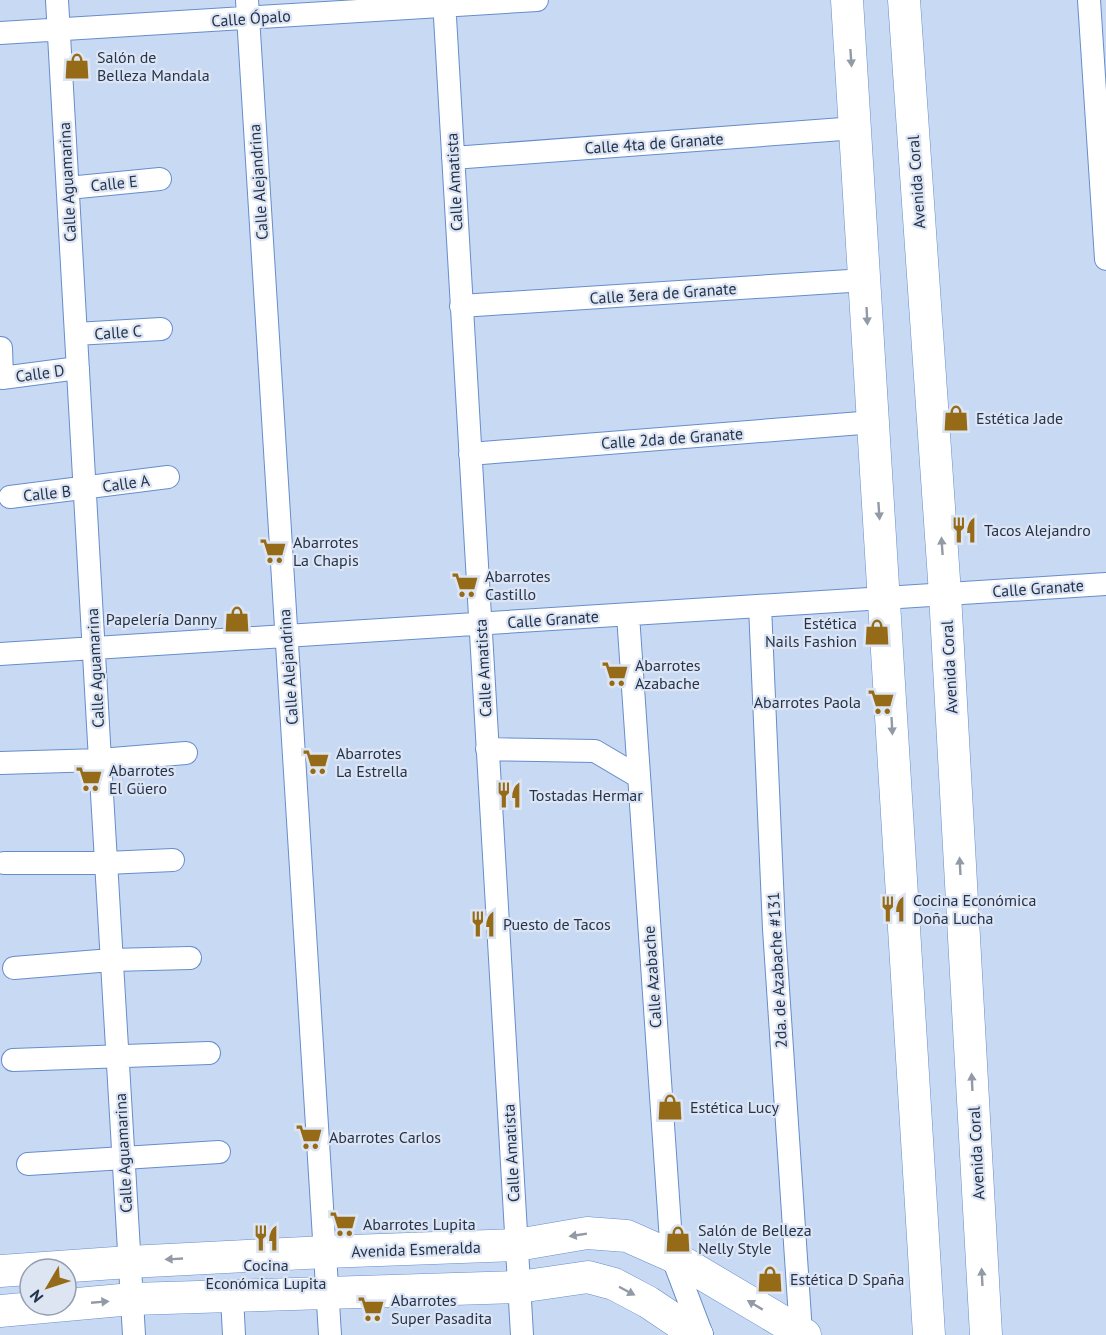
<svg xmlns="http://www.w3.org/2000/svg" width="1106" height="1335" font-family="'PT Sans',sans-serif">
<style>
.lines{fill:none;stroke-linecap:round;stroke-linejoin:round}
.street-casing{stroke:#668dca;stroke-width:24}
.secondary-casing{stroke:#668dca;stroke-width:33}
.street{stroke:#fff;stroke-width:22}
.secondary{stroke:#fff;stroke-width:32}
.oneway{fill:#929aa6}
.labels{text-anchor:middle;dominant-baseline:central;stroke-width:4.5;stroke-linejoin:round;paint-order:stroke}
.street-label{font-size:16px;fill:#24344e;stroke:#dde5f3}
.poi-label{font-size:16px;fill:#24344e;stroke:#dde5f3;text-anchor:start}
</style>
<rect width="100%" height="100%" fill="#c8d9f3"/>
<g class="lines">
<g class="street-casing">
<path id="street" d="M57,0L100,760L134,1335
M247,0L330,1335
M444,0L522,1335
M1089,0L1106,259
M0,33L537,0
M453,158L856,128
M68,188L160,179
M461,306L865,280
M76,334L161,329
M1,348L2,378L78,368
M470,454L874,422
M10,497L168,477
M760,606L774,929L801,1333
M628,615L672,1256L702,1335
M0,654L1106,584
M487,749L595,751L639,777
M0,763L100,760L186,753
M4,863H106L173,860
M14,968L111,960L190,958
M13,1060L209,1053
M28,1164L219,1152
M232,1297L234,1335"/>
</g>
<g class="secondary-casing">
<path id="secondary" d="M847,0L929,1335
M904,0L945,594L986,1335
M0,1271L129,1262L325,1252L517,1245L587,1233L627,1236L672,1256L805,1335
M0,1311L132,1299L519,1287L588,1277L614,1284L648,1302L697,1335"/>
</g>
<use href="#street" class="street"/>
<use href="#secondary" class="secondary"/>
</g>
<defs><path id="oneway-solid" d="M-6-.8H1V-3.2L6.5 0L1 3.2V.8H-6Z" transform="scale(1.5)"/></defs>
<g class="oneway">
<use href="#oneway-solid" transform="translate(851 58) rotate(86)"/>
<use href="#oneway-solid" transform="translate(867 316) rotate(87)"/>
<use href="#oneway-solid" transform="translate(879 511) rotate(86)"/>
<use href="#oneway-solid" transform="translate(942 546) rotate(-94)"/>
<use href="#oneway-solid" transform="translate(892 726) rotate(87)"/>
<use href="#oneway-solid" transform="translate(960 866) rotate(-93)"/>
<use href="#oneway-solid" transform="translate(972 1082) rotate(-93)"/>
<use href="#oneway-solid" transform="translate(578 1235) rotate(171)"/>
<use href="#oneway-solid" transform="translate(174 1259) rotate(177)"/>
<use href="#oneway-solid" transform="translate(982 1277) rotate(-93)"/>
<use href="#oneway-solid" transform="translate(627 1291) rotate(28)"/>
<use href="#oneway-solid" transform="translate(100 1302) rotate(-5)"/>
<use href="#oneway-solid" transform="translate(755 1305) rotate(-149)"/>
</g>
<defs>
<g id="shop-bare" transform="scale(2.07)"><path d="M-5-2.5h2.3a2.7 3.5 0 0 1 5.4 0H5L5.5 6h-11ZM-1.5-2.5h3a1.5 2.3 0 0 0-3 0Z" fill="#956b17" stroke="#dde5f3" stroke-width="2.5" paint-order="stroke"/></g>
<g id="restaurant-bare" transform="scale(2.07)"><path d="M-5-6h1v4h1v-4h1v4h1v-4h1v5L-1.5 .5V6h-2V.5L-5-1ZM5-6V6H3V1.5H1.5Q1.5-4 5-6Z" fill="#956b17" stroke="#dde5f3" stroke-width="2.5" paint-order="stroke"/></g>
<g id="supermarket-bare" transform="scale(2.07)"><path d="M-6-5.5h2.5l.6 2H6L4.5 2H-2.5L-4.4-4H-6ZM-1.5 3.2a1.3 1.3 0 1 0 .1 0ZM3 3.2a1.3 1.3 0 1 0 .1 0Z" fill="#956b17" stroke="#dde5f3" stroke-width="2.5" paint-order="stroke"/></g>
</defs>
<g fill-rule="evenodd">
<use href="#shop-bare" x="77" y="66"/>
<use href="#shop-bare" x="956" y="418"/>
<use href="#restaurant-bare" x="964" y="530"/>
<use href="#supermarket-bare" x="273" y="551"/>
<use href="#supermarket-bare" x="465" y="585"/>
<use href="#shop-bare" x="237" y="619"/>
<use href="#shop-bare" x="877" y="632"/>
<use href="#supermarket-bare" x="615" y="674"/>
<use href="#supermarket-bare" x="881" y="702"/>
<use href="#supermarket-bare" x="316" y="762"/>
<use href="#supermarket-bare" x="89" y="779"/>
<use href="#restaurant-bare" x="509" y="795"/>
<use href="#restaurant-bare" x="893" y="909"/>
<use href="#restaurant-bare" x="483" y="924"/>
<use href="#shop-bare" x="670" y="1107"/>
<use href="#supermarket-bare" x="309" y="1137"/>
<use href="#supermarket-bare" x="343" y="1224"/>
<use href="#restaurant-bare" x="266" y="1238"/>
<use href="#shop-bare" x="678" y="1239"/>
<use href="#shop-bare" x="770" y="1279"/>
<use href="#supermarket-bare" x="371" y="1309"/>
</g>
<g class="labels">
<g class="street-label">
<text transform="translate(251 18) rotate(-4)">Calle Ópalo</text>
<text transform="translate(654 143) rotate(-4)">Calle 4ta de Granate</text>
<text transform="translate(67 182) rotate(-93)">Calle Aguamarina</text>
<text transform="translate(258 182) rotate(-94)">Calle Alejandrina</text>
<text transform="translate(454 182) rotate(-93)">Calle Amatista</text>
<text transform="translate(916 182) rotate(-94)">Avenida Coral</text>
<text transform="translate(114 183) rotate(-6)">Calle E</text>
<text transform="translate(663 293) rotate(-4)">Calle 3era de Granate</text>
<text transform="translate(118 332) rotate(-4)">Calle C</text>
<text transform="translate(40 373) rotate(-8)">Calle D</text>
<text transform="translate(672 438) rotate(-4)">Calle 2da de Granate</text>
<text transform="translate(126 483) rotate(-8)">Calle A</text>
<text transform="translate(47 493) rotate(-6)">Calle B</text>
<text transform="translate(1038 588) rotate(-4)">Calle Granate</text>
<text transform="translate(553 619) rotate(-4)">Calle Granate</text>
<text transform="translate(288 667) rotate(-94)">Calle Alejandrina</text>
<text transform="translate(949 667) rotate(-93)">Avenida Coral</text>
<text transform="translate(95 668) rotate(-93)">Calle Aguamarina</text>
<text transform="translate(483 668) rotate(-93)">Calle Amatista</text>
<text transform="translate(777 970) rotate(-93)">2da. de Azabache #131</text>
<text transform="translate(652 977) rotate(-94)">Calle Azabache</text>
<text transform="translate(123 1153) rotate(-93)">Calle Aguamarina</text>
<text transform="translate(511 1153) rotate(-93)">Calle Amatista</text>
<text transform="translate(976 1153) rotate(-93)">Avenida Coral</text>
<text transform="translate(416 1249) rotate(-2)">Avenida Esmeralda</text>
</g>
<g class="poi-label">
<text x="97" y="57">Salón de<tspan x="97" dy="18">Belleza Mandala</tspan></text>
<text x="976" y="418">Estética Jade</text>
<text x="984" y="530">Tacos Alejandro</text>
<text x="293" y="542">Abarrotes<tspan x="293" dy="18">La Chapis</tspan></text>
<text x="485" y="576">Abarrotes<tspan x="485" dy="18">Castillo</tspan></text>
<text x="217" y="619" text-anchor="end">Papelería Danny</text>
<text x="857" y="623" text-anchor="end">Estética<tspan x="857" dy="18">Nails Fashion</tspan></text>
<text x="635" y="665">Abarrotes<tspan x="635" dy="18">Azabache</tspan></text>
<text x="861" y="702" text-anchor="end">Abarrotes Paola</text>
<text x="336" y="753">Abarrotes<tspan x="336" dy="18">La Estrella</tspan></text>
<text x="109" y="770">Abarrotes<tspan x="109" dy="18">El Güero</tspan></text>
<text x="529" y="795">Tostadas Hermar</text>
<text x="913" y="900">Cocina Económica<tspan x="913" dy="18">Doña Lucha</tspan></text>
<text x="503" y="924">Puesto de Tacos</text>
<text x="690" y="1107">Estética Lucy</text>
<text x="329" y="1137">Abarrotes Carlos</text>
<text x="363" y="1224">Abarrotes Lupita</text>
<text x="698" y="1230">Salón de Belleza<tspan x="698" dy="18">Nelly Style</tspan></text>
<text x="266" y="1265" text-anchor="middle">Cocina<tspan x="266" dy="18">Económica Lupita</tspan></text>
<text x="790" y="1279">Estética D Spaña</text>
<text x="391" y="1300">Abarrotes<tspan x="391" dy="18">Super Pasadita</tspan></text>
</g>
</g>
<g transform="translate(48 1287) rotate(231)"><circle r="28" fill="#dde5f3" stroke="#939eb1" stroke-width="1.5"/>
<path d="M0-4.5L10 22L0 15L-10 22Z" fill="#956b17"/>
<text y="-9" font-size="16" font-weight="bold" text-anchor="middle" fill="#24344e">N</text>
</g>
</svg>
